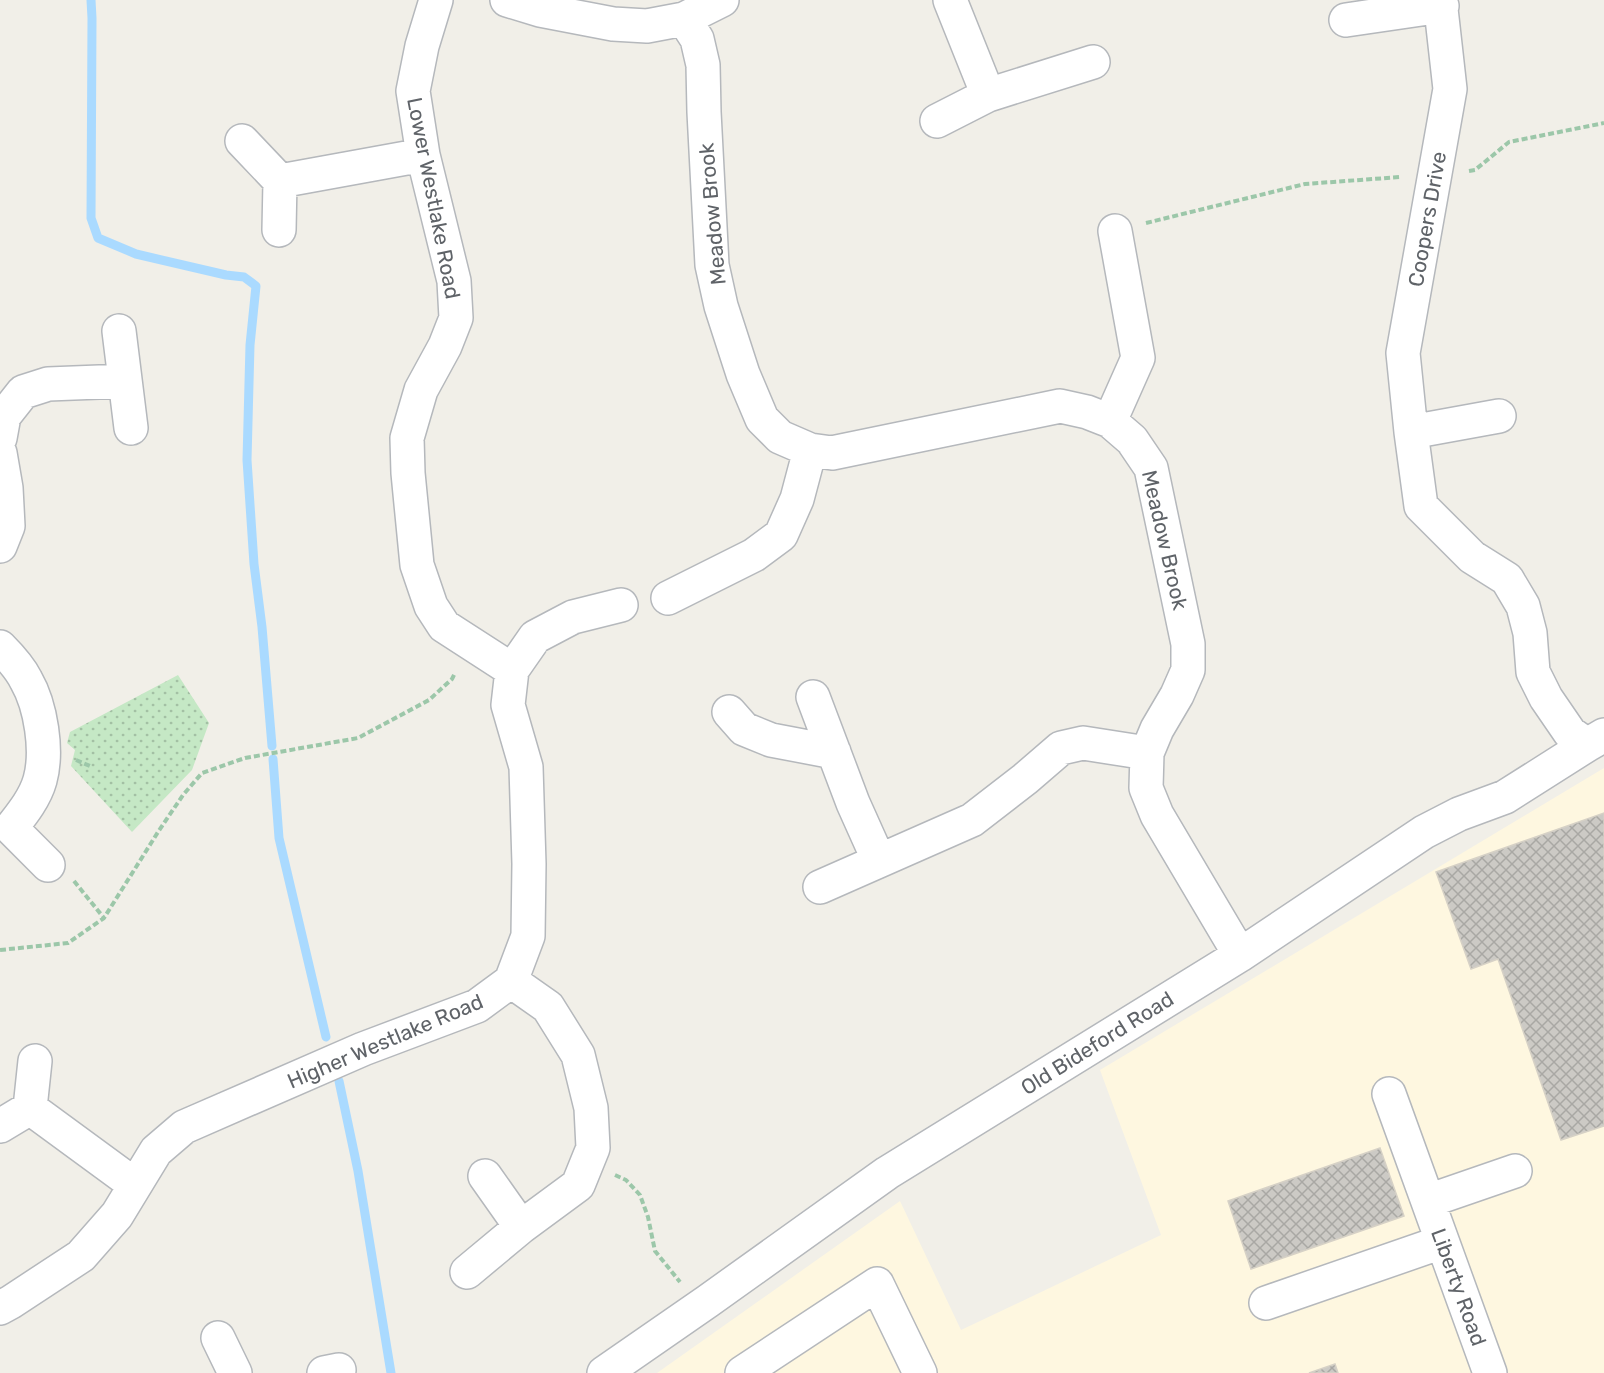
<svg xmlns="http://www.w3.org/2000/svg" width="1604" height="1373" font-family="Rubik,sans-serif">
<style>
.commercial{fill:#fef7e0}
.park{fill:url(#park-dots)}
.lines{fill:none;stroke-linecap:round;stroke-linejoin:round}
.stream{stroke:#aadaff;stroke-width:9}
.building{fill:url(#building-cross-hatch);stroke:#d6d1c6;stroke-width:1.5}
.minor-casing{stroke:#b5b8bc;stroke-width:36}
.path{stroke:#9cc7a9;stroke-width:4;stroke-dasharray:6 3;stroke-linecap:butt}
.minor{stroke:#fff;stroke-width:33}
.labels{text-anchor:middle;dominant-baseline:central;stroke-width:4.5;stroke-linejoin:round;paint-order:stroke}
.street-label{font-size:21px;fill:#5f6368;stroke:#fff}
</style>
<defs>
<pattern id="park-dots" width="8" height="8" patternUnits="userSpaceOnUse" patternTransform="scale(1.5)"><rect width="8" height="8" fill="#c5e8c5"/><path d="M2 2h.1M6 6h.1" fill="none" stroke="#a3c0a4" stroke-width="1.8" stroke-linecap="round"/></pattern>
<pattern id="building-cross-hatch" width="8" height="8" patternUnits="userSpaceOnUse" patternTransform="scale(1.5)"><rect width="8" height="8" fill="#cccac5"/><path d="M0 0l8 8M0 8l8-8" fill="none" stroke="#a9a8a4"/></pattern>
</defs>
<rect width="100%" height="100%" fill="#f1efe8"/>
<path class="commercial" d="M1604,768V1373H657L900,1201L961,1330L1161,1235L1100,1070Z"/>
<path class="park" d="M178,675L209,723L192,770L132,832L71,766L75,750L67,743L70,732Z"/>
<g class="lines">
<path class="stream" d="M91,0L92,18L91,218L98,238L136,254L226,275L244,277L256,286L250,345L247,460L254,564L262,627L272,746
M273,759L279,838L326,1037
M339,1081L358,1171L391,1373"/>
</g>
<path class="building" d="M1604,813V1126L1561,1140L1498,959L1471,969L1436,872Z
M1380,1148L1404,1216L1251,1269L1228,1201Z
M1335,1364L1338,1373H1309Z"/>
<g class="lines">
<g class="minor-casing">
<path id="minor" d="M436,0L422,46L413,91L423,155L454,281L456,318L445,346L421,390L407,438L408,473L417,565L431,606L444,626L512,670
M507,0L540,10L613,24L647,26L684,19L722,0
M950,0L988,95L1093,62
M1440,0L1450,89L1403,353L1411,432L1421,506L1472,557L1507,579L1523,606L1530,633L1533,672L1546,698L1570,733L1587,745
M684,19L697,39L703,65L704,112L712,265L721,306L743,374L762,419L780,437L810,450L832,453L1060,406L1087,412L1110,421L1132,440L1151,468L1188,644V670L1177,695L1157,729L1147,753L1146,788L1157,815L1240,955
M1346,20L1442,6
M937,121L988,95
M242,141L280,181L423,155
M279,230L280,181
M119,331L131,428
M1110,421L1138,358L1115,231
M1411,432L1499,416
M0,438L4,416L23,392L48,384L125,381
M0,453L6,488L8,526L0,546
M668,598L754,555L781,535L797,499L810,450
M0,647C9,656 20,668 26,680C41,706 48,751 40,780C35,798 22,814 11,828L48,865
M813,697L853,803L879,861
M729,712L744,729L771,740L834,752
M820,887L972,820L1025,779L1061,748L1083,743L1147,753
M35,1061L30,1108L135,1185
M1389,1094L1490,1373
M0,1126L30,1108
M485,1176L521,1227
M1428,1201L1515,1171
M467,1272L521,1227L578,1185L593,1148L591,1108L578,1055L548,1007L511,981
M1266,1303L1442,1242
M0,1308L11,1302L81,1256L117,1215L156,1151L184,1127L363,1049L477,1006L511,981L528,936L529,864L526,767L508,705L512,670L535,637L573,617L621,605
M218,1338L235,1373
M324,1373L339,1370
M604,1373L708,1301L887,1173L1240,955L1424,832L1459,814L1505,797L1587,745L1604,735
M742,1373L877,1284L920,1373"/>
</g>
<path class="path" d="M1469,171L1475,170L1509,142L1604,123
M1146,223L1305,184L1400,177
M76,760L90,766
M74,881L104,918
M0,950L68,943L104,918L158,832L183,795L202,773L245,758L358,738L429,700L452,679L455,673
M615,1175L626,1180L640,1195L648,1217L655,1251L680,1282"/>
<use href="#minor" class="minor"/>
</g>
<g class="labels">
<g class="street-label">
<text transform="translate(434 198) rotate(79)">Lower Westlake Road</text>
<text transform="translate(712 214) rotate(-95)">Meadow Brook</text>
<text transform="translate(1427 219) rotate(-80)">Coopers Drive</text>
<text transform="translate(1165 540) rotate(77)">Meadow Brook</text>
<text transform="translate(385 1041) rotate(-23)">Higher Westlake Road</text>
<text transform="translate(1097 1043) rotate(-32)">Old Bideford Road</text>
<text transform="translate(1459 1287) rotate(70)">Liberty Road</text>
</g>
</g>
</svg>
